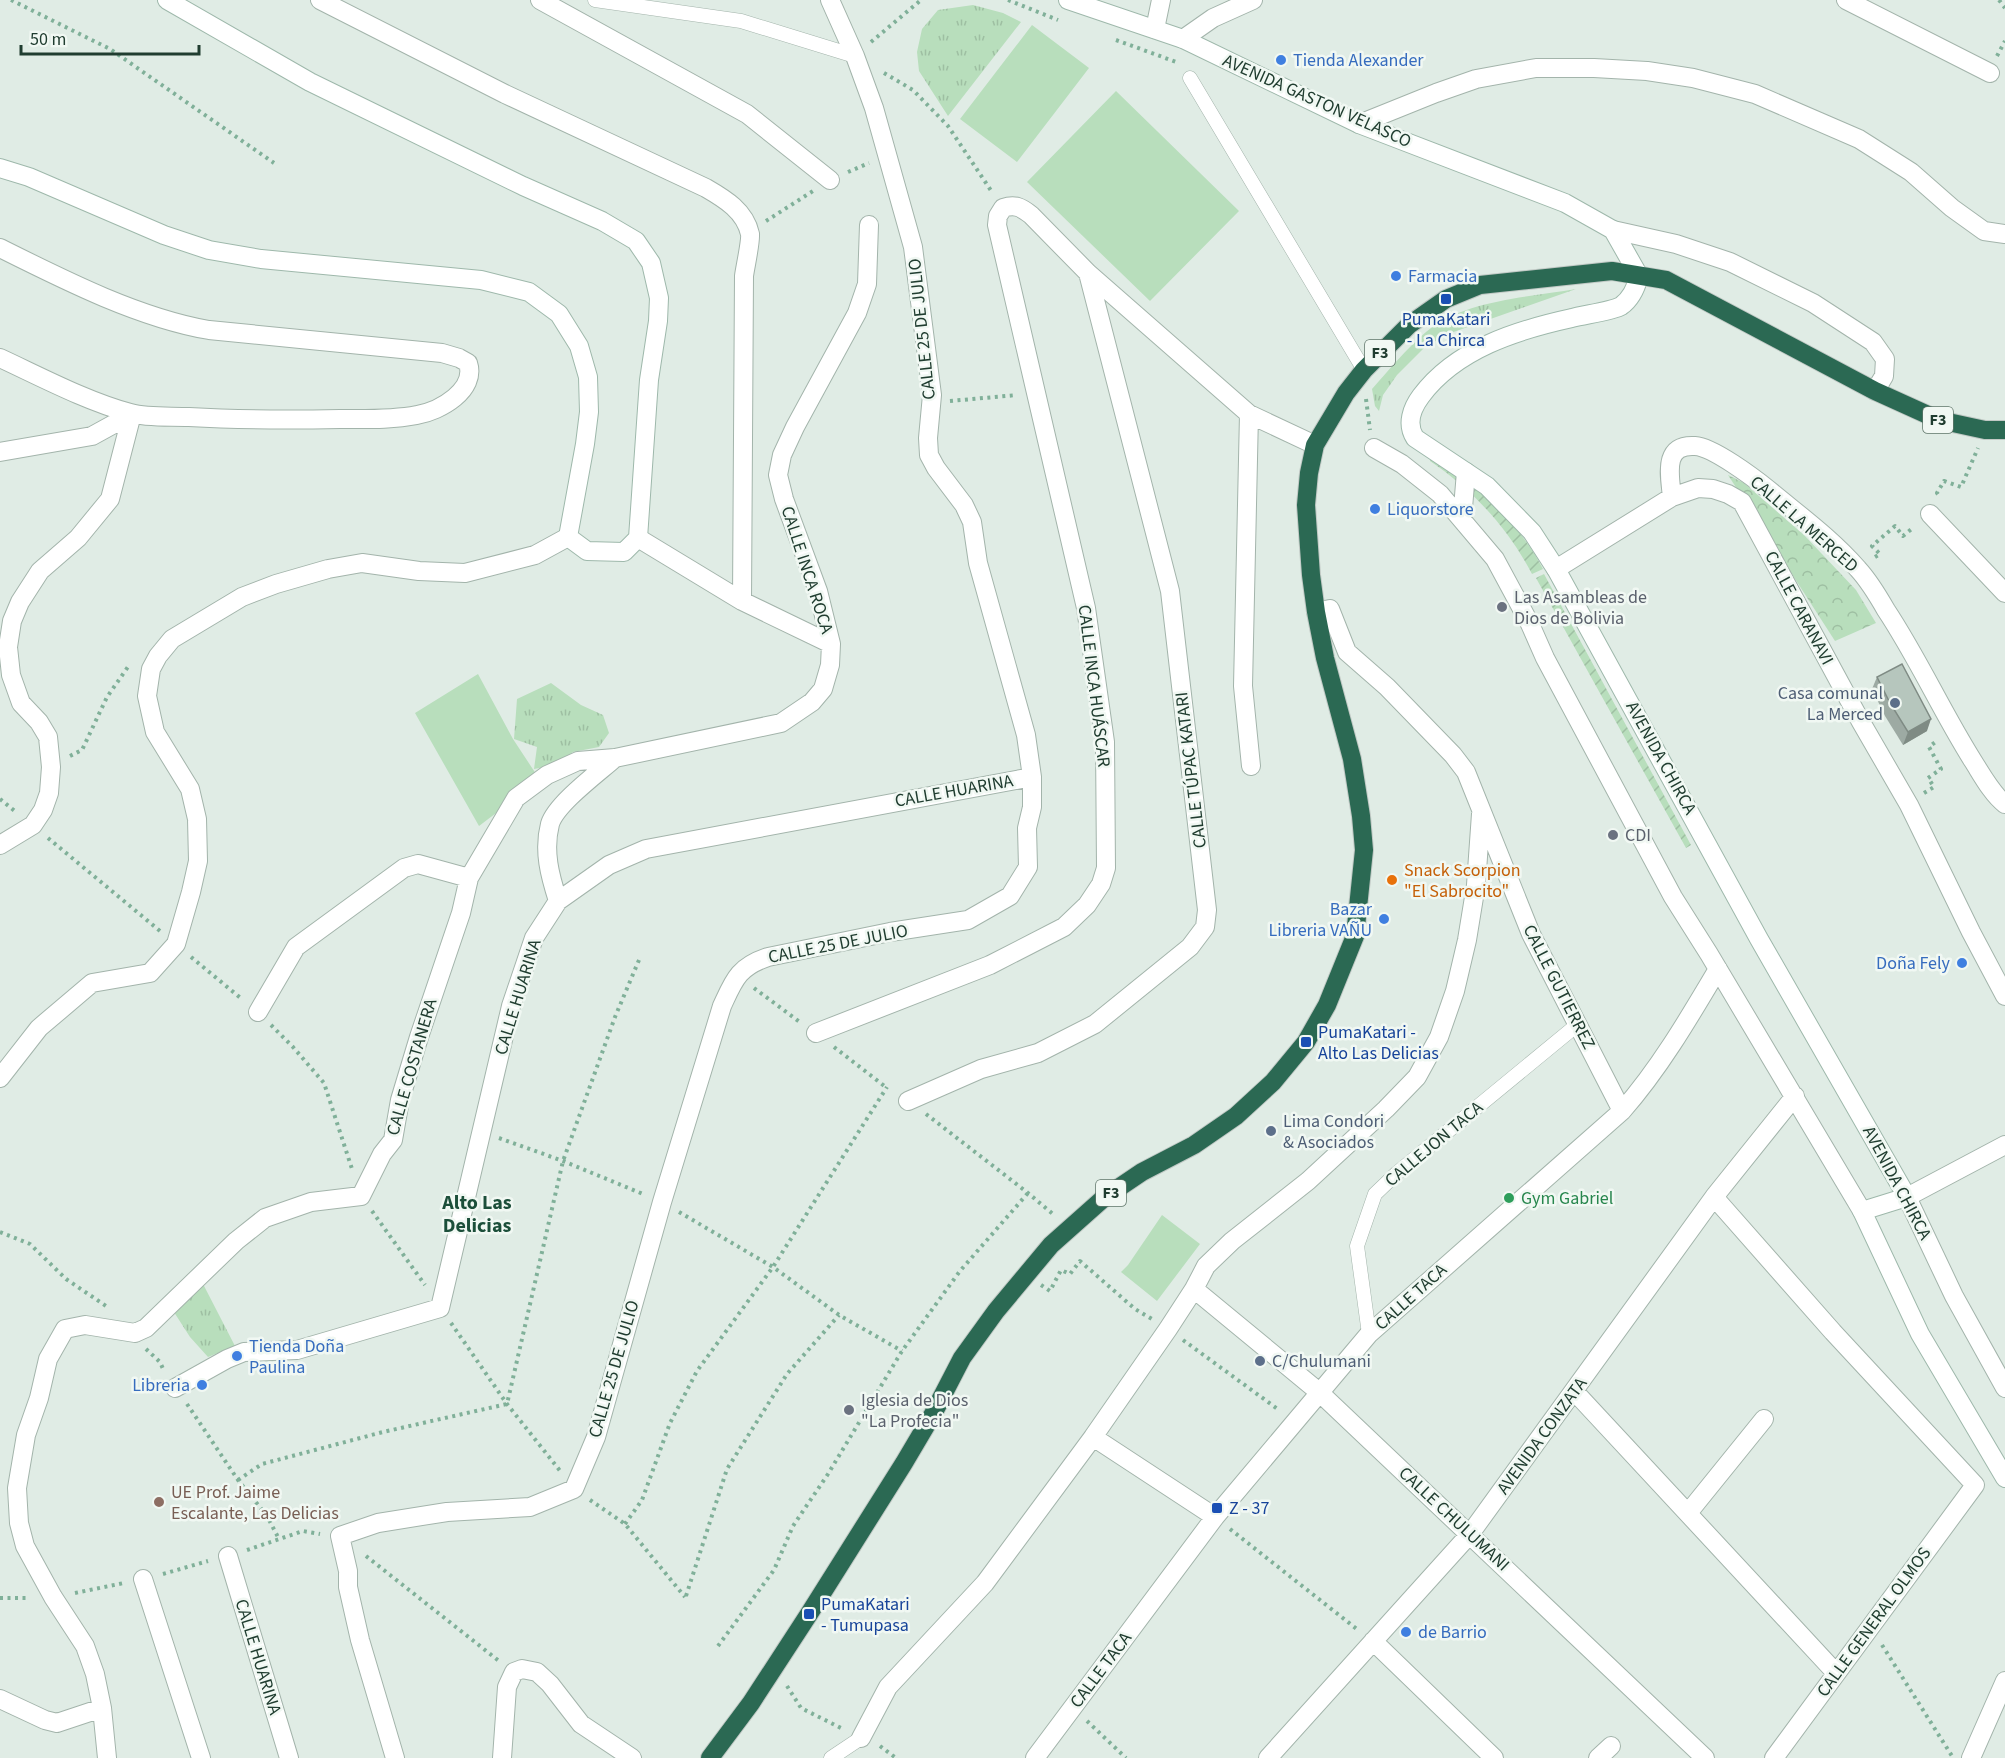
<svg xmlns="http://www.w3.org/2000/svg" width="2005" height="1758" font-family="'Source Sans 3',sans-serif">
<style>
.grass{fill:url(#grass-tufts)}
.park{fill:url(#park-crowns)}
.garden{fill:url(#garden-furrows)}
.pitch{fill:#b8debc}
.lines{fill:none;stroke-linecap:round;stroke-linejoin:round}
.lane-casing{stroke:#a3b4ab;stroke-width:15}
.street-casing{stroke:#a3b4ab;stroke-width:20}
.secondary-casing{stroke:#9eb8ab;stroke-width:20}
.highway-casing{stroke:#c1c9c5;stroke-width:20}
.path{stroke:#80b099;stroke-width:4;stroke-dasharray:3 4.5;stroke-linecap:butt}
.lane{stroke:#fff;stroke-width:14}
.street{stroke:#fff;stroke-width:18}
.secondary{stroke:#fff;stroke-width:18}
.highway{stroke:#2b6953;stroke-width:18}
.wall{fill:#9daaa3}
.shaded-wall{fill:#7f8b84}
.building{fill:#b6c6bd;stroke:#7f8b84;stroke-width:1.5}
.shop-dot{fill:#3f7fe0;stroke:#f1f8f3;stroke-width:2}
.transit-dot{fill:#1a4fb4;stroke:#f1f8f3;stroke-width:2}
.worship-dot{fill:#6b7280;stroke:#f1f8f3;stroke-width:2}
.service-dot{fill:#5c6f8a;stroke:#f1f8f3;stroke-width:2}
.food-dot{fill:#e8710a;stroke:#f1f8f3;stroke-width:2}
.leisure-dot{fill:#2e9e5b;stroke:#f1f8f3;stroke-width:2}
.education-dot{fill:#8d6e63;stroke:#f1f8f3;stroke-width:2}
.labels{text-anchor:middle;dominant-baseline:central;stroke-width:5;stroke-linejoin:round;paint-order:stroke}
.shield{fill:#f1f8f3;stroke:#5f756a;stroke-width:1.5}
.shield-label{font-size:16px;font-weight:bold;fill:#203d30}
.shop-label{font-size:18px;fill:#366cbe;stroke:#f1f8f3;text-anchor:start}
.street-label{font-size:18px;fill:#203d30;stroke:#f1f8f3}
.transit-label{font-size:18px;fill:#164399;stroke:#f1f8f3;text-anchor:start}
.worship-label{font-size:18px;fill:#5b616d;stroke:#f1f8f3;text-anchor:start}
.service-label{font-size:18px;fill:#4e5e75;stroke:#f1f8f3;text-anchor:start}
.food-label{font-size:18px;fill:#c56008;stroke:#f1f8f3;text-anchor:start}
.leisure-label{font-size:18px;fill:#27864d;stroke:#f1f8f3;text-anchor:start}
.education-label{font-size:18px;fill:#785e54;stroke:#f1f8f3;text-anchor:start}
.neighbourhood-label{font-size:20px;font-weight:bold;fill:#1c4f3a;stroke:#f1f8f3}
</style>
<defs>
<pattern id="grass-tufts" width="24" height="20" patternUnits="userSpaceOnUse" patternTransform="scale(1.5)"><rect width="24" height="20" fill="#b8debc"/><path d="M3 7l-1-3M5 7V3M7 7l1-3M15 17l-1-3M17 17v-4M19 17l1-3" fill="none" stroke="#9ebfa2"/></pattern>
<pattern id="park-crowns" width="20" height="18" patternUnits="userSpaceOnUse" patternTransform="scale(1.5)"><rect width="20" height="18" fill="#b8debc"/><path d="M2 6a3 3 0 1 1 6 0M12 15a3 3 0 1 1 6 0" fill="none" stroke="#9ebfa2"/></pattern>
<pattern id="garden-furrows" width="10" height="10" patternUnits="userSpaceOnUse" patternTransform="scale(1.5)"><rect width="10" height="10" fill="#b8debc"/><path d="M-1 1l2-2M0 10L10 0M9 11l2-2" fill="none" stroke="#9ebfa2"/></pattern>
</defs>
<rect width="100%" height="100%" fill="#e0ece5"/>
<path class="grass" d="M973,5L1003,13L1021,22L948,116L919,71L917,52L922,29L938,10Z
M1576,289L1445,335L1423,349L1397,375L1383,395L1379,411L1375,406L1372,389C1389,370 1406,349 1426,332C1463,300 1530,297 1576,289Z
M551,683L581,705L603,715L609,733L599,747L573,752L556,765L534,769L537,747L514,739L517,699Z
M202,1282L235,1346L208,1357L190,1337L172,1309Z"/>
<path class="park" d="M1728,475L1744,483L1804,535L1856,590L1876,623L1835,641Z"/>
<path class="garden" d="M1435,453C1475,481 1521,526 1543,569L1532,574C1508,528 1473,490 1430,461Z
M1544,574L1691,845L1686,848L1536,578Z"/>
<path class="pitch" d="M1032,25L1089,68L1017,162L960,119Z
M1116,91L1239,211L1150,301L1027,182Z
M478,674L513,739L540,780L479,826L415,713Z
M1162,1215L1200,1244L1157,1301L1121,1272L1128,1265Z"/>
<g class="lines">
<g class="lane-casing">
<path id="lane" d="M595,0L741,21L855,56
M1190,78L1364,370
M1369,1334L1357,1246L1375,1194L1397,1173L1577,1025
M831,1758L861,1738"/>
</g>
<g class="street-casing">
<path id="street" d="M320,0L505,94L706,188C725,199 745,211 750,234C751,241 745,268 744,276L742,601
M540,0L747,114L830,180
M1846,0L1990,73
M1155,29L1161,0
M1183,39L1213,18L1253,0
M1359,124L1436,93L1476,79L1536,68H1594L1647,71L1693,78L1755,94L1859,139L1911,172L1952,208L1984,231L2005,234
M1613,230L1676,244L1730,262L1813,303L1873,342L1885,359L1884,376L1875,391
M0,248C64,280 139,318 209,330L442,353L459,358L468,363C477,390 440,411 417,415C392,420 365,419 340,419C289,420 240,420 189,417C171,416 148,418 130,413C86,401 41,377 0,358
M1249,414L1243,686L1251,766
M1374,448L1402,464L1440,494L1495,559L1530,624L1545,658L1673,897L1709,954L1862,1211
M0,452L92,436L132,414
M1672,497C1670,476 1662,444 1695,446C1713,447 1754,478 1769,490C1799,515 1832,539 1858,569C1869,581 1878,596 1886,610C1918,658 1942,712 1973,761C1982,775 1992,794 2005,804
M1930,514L2005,593
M1462,520L1466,472
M638,538L742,601L831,644
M1556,569L1672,497L1698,488L1713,489L1728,494L1742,502L1861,722L1909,805L1971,932L2005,996
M1316,612L1330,609L1347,652L1387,687L1453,755L1466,772L1531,934L1622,1111
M0,845L33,825L43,810L49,793L51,767L48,737L39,722L21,703L11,675L8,647L12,621L20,602L40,571L78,538L110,499L132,414
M558,901C550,876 543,851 550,824C556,804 598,773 615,758
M258,1012L296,947L404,868L418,864L469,878
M816,1033L990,965L1064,927L1087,905L1101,884L1106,868L1105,742L1086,608L997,225L998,216L1003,208C1015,204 1021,207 1031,215L1088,273L1249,414L1315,445
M0,1078L39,1028L92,983L150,973L176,944L191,892L198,861L197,819L190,789L155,732L147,696L151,669L158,656L172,639L242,597L276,584L328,569L362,563L419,571L465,573L535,555L568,537
M908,1101L981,1069L1038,1053L1095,1024L1190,947L1205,927L1207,910L1170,591L1088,273
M2005,1145L1907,1197L1954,1296L2005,1388
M1714,1197L1833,1332L1975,1485L1774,1758
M1194,1289L1319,1392L1705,1758
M175,1388L227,1359L244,1352L297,1350L440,1308L511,1006L534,938L558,901L609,865L646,849L1032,777
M1575,1392L1836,1673
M1093,1437L1215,1517
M1688,1513L1764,1419
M228,1556L289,1758
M143,1579L201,1758
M1373,1641L1494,1758
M0,1699L45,1720L57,1723L102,1708
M861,1738L888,1687L985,1583L1093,1437L1168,1329L1194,1289L1206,1266L1232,1241L1308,1181L1386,1109L1417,1077L1439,1037L1455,991L1467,940L1476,885L1481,814
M107,1758L102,1708L95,1674L85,1646L53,1597L25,1546L19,1523L17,1488L26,1435L39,1398L48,1359L65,1329L85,1325L135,1333L146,1328L236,1241L265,1218L311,1202L361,1196L382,1154L393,1140L400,1100L419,1037L461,913L469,878L516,798L547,775L578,761L615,758L781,723L812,702L823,689L830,665L831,644L818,591L784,499L778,475L782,455L795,427L857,313L867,284L869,225
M395,1758L360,1640L348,1587V1571L340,1536L378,1523L447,1512L530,1507L574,1489L596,1437L662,1202L722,1006C734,980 738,967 768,957L890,932L968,920L1010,896L1028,867L1027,828L1032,807V777L1026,735L978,563L972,522L964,505L936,468L929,455L928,438L932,395L913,247L874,108L855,56L830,0
M502,1758L507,1687L514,1672L522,1669L537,1672L550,1684L581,1724L632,1758
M1035,1758L1215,1517L1369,1334L1622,1111C1659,1069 1689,1018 1718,969
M1268,1758L1470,1534L1714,1197L1795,1096
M1598,1758L1611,1746
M1971,1758L2005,1681"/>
</g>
<g class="secondary-casing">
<path id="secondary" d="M1068,0L1183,39L1359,124L1565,203L1613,230L1639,276C1636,288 1631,299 1621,306C1613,311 1582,315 1572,318C1517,330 1456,349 1421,396C1412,408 1406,424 1415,438L1487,486L1532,532L1556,569L1759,939L1907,1197L1862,1211L1920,1334L2005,1478
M0,168L29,177L164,235L209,250L261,259L481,280L529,292L559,314L579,346L588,377L589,412L585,444L568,537L587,551L624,552L638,538L649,380L658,321L659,298L651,263L636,241L602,221L523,186L310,82L167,0"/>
</g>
<g class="highway-casing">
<path id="highway" d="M710,1758L751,1703L809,1614L904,1463L933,1414L962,1358L996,1311L1051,1245L1105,1197L1142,1172L1194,1145L1236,1116L1273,1082L1306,1042L1327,1005L1355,936L1364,850L1361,816L1352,759L1325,658L1316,612L1311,575L1306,505L1309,473L1315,445L1346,393L1364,370L1409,325L1446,299L1480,285L1612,271L1666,280L1875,391L1939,420L1985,430H2005"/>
</g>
<path class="path" d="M11,0L110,49L274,163
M1008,0L1058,20
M1999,0L2005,8
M1116,40L1179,63
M871,42L921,0
M1997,56L2005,41
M884,73L913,90L948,126L992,192
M848,172L869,163
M766,221L813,191
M1366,399L1370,430
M950,401L1017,395
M1938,494L1937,493L1944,481L1961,487L1978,448
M1875,557L1880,554L1872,546L1895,526L1903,536L1914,527
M70,756L82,750L107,697L130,664
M1924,793L1934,787L1928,778L1941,769L1929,747L1938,740
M0,799L16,812
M48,838L160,931
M191,957L243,1000
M754,988L801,1023
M271,1025L293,1047L324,1083L352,1169
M834,1047L887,1088
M926,1114L1028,1193L1054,1215
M499,1138L563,1161L643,1194
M372,1211L425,1285
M679,1212L773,1267L839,1315L902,1351
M0,1232L30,1244L66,1279L109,1308
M1041,1285L1050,1291L1061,1270L1070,1274L1080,1261L1135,1309L1152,1319
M451,1323L507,1404L561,1472
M1183,1340L1279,1410
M146,1349L160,1362L164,1371
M187,1404L238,1480L267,1516L279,1539
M238,1480L262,1464L383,1432L507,1404L563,1161L615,1017L639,960
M590,1500L625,1524L685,1597
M625,1524L642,1500L670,1423L697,1371L773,1267L887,1087
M1230,1529L1358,1630
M247,1550L303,1531L320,1534
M366,1556L499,1661
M163,1574L208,1561
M75,1593L124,1583
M686,1596L727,1469L787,1374L839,1315
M0,1598H29
M1882,1645L1952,1756
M718,1646L774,1570L793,1526L828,1474L902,1351L960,1271L1028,1193
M787,1686L801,1708L843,1729
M1087,1721L1126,1758
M880,1746L896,1758"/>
<use href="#lane" class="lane"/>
<use href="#street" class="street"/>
<use href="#secondary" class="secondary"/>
<use href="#highway" class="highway"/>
</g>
<path class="wall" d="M1877,677L1927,731L1903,745L1885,716L1872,689Z"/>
<path class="shaded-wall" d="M1931,719L1927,731L1903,745L1908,732Z"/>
<path class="building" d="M1902,664L1931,719L1908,732L1890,703L1877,677Z"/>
<g class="shop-dot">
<circle cx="1281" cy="60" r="6"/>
<circle cx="1396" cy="276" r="6"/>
<circle cx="1375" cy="509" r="6"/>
<circle cx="1384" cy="919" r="6"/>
<circle cx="1962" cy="963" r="6"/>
<circle cx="237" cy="1356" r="6"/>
<circle cx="202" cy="1385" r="6"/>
<circle cx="1406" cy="1632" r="6"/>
</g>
<g class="transit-dot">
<rect x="1440" y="293" width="12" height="12" rx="3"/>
<rect x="1300" y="1036" width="12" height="12" rx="3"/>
<rect x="1211" y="1502" width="12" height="12" rx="3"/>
<rect x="803" y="1608" width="12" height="12" rx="3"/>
</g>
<g class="worship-dot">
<circle cx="1502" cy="607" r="6"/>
<circle cx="1613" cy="835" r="6"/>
<circle cx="849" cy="1410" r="6"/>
</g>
<g class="service-dot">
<circle cx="1895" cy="703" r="6"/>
<circle cx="1271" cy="1131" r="6"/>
<circle cx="1260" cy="1361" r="6"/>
</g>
<circle class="food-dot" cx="1392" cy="880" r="6"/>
<circle class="leisure-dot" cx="1509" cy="1198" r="6"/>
<circle class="education-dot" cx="159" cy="1502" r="6"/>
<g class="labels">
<g class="shield">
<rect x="1365" y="340" width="30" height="26" rx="4.5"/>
<rect x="1923" y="407" width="30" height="26" rx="4.5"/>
<rect x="1096" y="1180" width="30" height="26" rx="4.5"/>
</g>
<g class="shield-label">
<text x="1380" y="353">F3</text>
<text x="1938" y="420">F3</text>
<text x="1111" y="1193">F3</text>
</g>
<g class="shop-label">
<text x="1293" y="60">Tienda Alexander</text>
<text x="1408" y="276">Farmacia</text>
<text x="1387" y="509">Liquorstore</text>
<text x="1372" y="909" text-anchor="end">Bazar<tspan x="1372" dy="21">Libreria VAÑU</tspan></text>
<text x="1950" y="963" text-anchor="end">Doña Fely</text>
<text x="249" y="1346">Tienda Doña<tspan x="249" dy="21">Paulina</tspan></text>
<text x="190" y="1385" text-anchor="end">Libreria</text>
<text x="1418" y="1632">de Barrio</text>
</g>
<g class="street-label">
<text transform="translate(1317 101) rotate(24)">AVENIDA GASTON VELASCO</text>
<text transform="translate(922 329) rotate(-96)">CALLE 25 DE JULIO</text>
<text transform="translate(1804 524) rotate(41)">CALLE LA MERCED</text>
<text transform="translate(807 570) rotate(72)">CALLE INCA ROCA</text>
<text transform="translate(1799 608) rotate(62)">CALLE CARANAVI</text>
<text transform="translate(1094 686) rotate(83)">CALLE INCA HUÁSCAR</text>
<text transform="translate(1661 758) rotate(61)">AVENIDA CHIRCA</text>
<text transform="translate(1191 770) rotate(-97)">CALLE TÚPAC KATARI</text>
<text transform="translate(954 791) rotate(-10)">CALLE HUARINA</text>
<text transform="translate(838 944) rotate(-11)">CALLE 25 DE JULIO</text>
<text transform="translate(1559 987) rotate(63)">CALLE GUTIERREZ</text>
<text transform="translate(518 997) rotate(-73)">CALLE HUARINA</text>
<text transform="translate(412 1067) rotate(-74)">CALLE COSTANERA</text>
<text transform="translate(1434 1144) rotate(-40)">CALLEJON TACA</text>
<text transform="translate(1897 1183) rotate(62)">AVENIDA CHIRCA</text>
<text transform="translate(1411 1297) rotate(-42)">CALLE TACA</text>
<text transform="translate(614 1369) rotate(-74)">CALLE 25 DE JULIO</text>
<text transform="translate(1542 1436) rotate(-54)">AVENIDA CONZATA</text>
<text transform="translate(1454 1519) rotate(43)">CALLE CHULUMANI</text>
<text transform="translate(1874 1622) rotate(-54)">CALLE GENERAL OLMOS</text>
<text transform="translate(258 1657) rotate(73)">CALLE HUARINA</text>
<text transform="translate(1101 1670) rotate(-53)">CALLE TACA</text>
</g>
<g class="transit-label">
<text x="1446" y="319" text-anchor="middle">PumaKatari<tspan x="1446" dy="21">- La Chirca</tspan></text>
<text x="1318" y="1032">PumaKatari -<tspan x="1318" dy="21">Alto Las Delicias</tspan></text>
<text x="1229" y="1508">Z - 37</text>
<text x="821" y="1604">PumaKatari<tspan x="821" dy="21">- Tumupasa</tspan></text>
</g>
<g class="worship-label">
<text x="1514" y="597">Las Asambleas de<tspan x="1514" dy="21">Dios de Bolivia</tspan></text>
<text x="1625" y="835">CDI</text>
<text x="861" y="1400">Iglesia de Dios<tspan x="861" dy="21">"La Profecia"</tspan></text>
</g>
<g class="service-label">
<text x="1883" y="693" text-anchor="end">Casa comunal<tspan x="1883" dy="21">La Merced</tspan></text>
<text x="1283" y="1121">Lima Condori<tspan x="1283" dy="21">&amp; Asociados</tspan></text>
<text x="1272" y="1361">C/Chulumani</text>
</g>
<g class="food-label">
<text x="1404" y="870">Snack Scorpion<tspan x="1404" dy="21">"El Sabrocito"</tspan></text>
</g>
<g class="leisure-label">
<text x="1521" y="1198">Gym Gabriel</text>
</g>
<g class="education-label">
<text x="171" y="1492">UE Prof. Jaime<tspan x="171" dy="21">Escalante, Las Delicias</tspan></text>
</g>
<g class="neighbourhood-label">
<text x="477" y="1203">Alto Las<tspan x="477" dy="23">Delicias</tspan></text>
</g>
</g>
<path d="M21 45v9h178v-9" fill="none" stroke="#203d30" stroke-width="3"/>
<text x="30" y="45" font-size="18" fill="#203d30" stroke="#f1f8f3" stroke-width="4.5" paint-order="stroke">50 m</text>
</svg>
